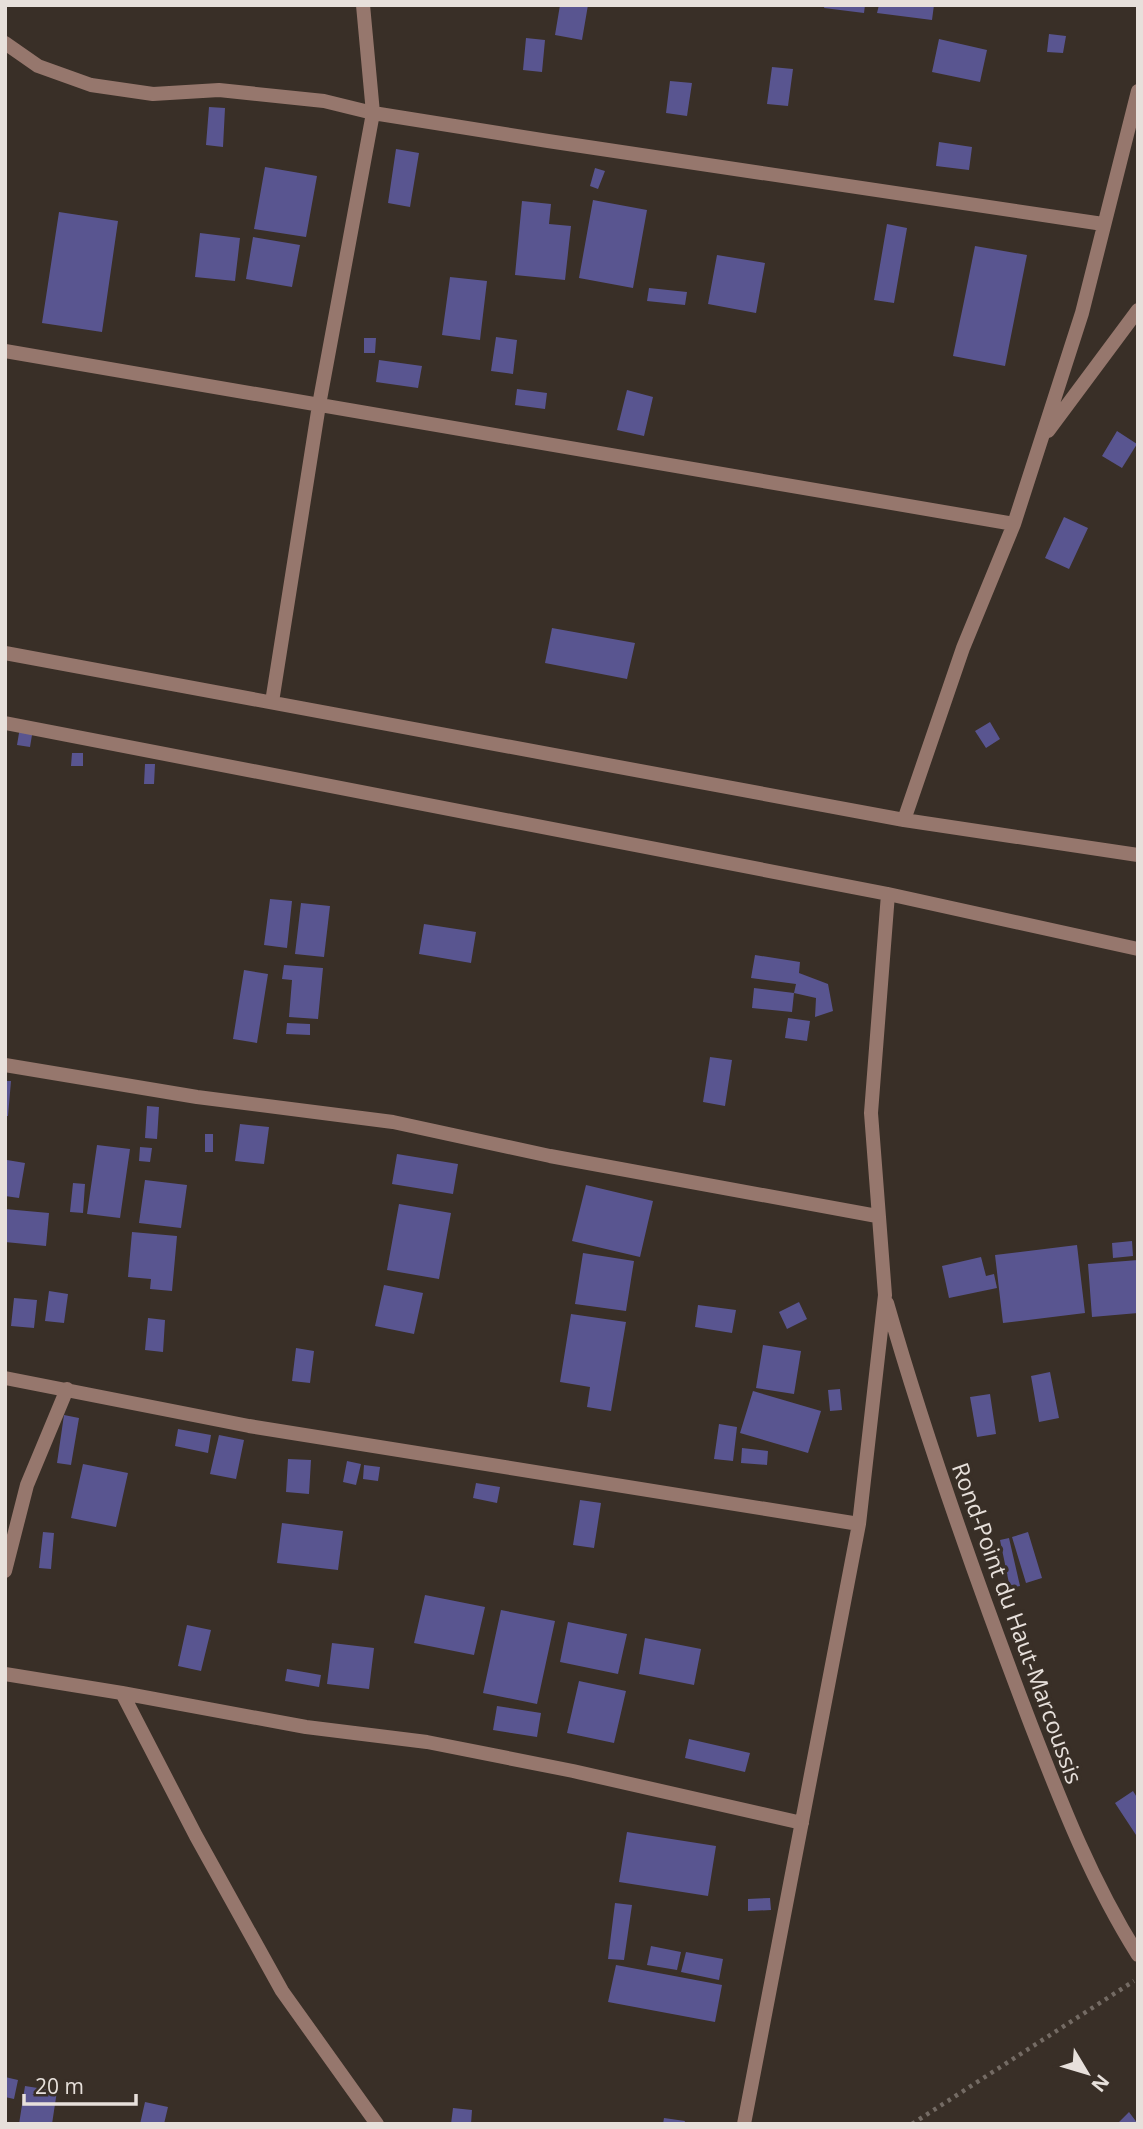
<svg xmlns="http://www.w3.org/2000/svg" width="1143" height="2129" font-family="'Open Sans',sans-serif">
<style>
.building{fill:#595590}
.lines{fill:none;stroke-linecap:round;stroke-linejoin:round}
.path{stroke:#746b64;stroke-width:4.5;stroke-dasharray:3.5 5;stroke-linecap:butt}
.minor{stroke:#96776d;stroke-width:14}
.labels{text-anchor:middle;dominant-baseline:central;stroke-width:7;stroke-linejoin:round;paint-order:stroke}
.street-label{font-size:23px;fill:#e7e0db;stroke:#392f27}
</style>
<rect width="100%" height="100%" fill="#392f27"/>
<path class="building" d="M560,5H588L582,40L555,35Z
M825,5H865L864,13L824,8Z
M879,5H934L932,20L877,13Z
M1049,34L1066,36L1063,53L1047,52Z
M526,38L545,40L542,72L523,70Z
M939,39L987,50L980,82L932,72Z
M772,67L793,69L788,106L767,104Z
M670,81L692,83L687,116L666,113Z
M209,107L225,108L223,147L206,145Z
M939,142L972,147L969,170L936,166Z
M396,149L419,153L410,207L388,203Z
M265,167L317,176L306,237L254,229Z
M595,168L605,171L598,189L590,186Z
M593,200L647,210L633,288L579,278Z
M522,201L551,204L549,224L571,226L565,280L515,275Z
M59,212L118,221L102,332L42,323Z
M887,224L907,228L894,303L874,300Z
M200,233L240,238L235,281L195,277Z
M253,237L300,245L292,287L246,279Z
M975,246L1027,255L1005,366L953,356Z
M717,255L765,263L756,313L708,304Z
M450,277L487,281L480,340L442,335Z
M649,288L687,292L685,305L647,301Z
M496,337L517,340L513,374L491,371Z
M364,338H376L375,353H364Z
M379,360L422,366L418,388L376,382Z
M517,389L547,393L545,409L515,405Z
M627,390L653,397L644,436L617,430Z
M1117,431L1137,444L1122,468L1102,456Z
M1064,517L1088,528L1069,569L1045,558Z
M552,628L635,643L627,679L545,663Z
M21,721L34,723L30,747L17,745Z
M990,722L1000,739L986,748L975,731Z
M72,753H83V766H71Z
M145,764H155L154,784H144Z
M270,899L292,901L287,948L264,945Z
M301,903L330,906L324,957L295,954Z
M424,924L476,932L471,963L419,954Z
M755,955L800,962L799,973L828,984L833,1011L815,1017L816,998L794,993L796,984L751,978Z
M284,965L323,968L318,1019L289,1017L292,980L282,979Z
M244,970L268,974L257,1043L233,1039Z
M754,988L794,993L792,1012L752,1008Z
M788,1018L810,1021L807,1041L785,1038Z
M287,1023L310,1024V1035L286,1034Z
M710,1057L732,1060L725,1106L703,1102Z
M5,1081H11L8,1116H5Z
M147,1106L159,1107L157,1139L145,1138Z
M240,1124L269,1127L264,1164L235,1161Z
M205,1134H213V1152H205Z
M97,1145L130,1149L120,1218L87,1214Z
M140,1147L152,1148L150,1162L139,1161Z
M397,1154L458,1164L453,1194L392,1184Z
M7,1160L25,1163L19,1198L5,1196Z
M145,1180L187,1185L181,1228L139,1223Z
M73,1183L85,1184L83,1213L70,1212Z
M586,1185L653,1201L640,1257L572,1241Z
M399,1204L451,1213L439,1279L387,1270Z
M5,1209L49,1213L46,1246L5,1242Z
M132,1232L177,1236L172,1291L150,1289L151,1279L128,1277Z
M1132,1241L1133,1256L1113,1258L1112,1243Z
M1077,1245L1085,1313L1003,1323L995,1255Z
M583,1253L634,1261L626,1311L575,1304Z
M981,1257L986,1276L994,1274L997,1288L949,1298L942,1266Z
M1138,1260V1313L1092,1317L1088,1264Z
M384,1285L423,1293L414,1334L375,1326Z
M49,1291L68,1294L64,1323L45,1321Z
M14,1298L37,1300L34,1328L11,1326Z
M799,1302L807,1319L787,1329L779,1312Z
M698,1305L736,1310L732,1333L695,1327Z
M571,1314L626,1322L611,1411L587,1407L590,1387L560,1382Z
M148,1318L165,1320L163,1352L145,1350Z
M763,1345L801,1351L794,1394L756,1388Z
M296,1348L314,1351L310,1383L292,1381Z
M1050,1372L1059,1418L1039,1422L1031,1376Z
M840,1389L842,1410L830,1411L828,1390Z
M753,1391L821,1411L808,1453L740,1433Z
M990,1394L996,1434L977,1437L970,1397Z
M64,1415L79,1418L71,1465L57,1463Z
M719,1424L737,1427L733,1461L714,1459Z
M178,1429L211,1435L208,1453L175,1446Z
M219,1435L244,1440L236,1479L210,1474Z
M742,1448L768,1451L767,1465L741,1463Z
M288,1459L311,1460L309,1494L286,1492Z
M347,1461L361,1464L356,1485L343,1482Z
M83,1464L128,1473L116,1527L71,1518Z
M364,1465L380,1467L378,1481L363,1479Z
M476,1483L500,1487L497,1503L473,1498Z
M580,1500L601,1503L594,1548L573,1545Z
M282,1523L343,1531L338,1570L277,1563Z
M43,1532L54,1533L51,1569L39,1568Z
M1028,1532L1042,1578L1026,1583L1012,1537Z
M1009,1538L1020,1586L1010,1588L1000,1540Z
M425,1595L485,1607L474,1655L414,1643Z
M501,1610L555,1621L537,1704L483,1693Z
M568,1622L627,1634L618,1674L560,1662Z
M187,1625L211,1630L201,1671L178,1666Z
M645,1638L701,1649L694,1685L639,1674Z
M332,1643L374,1648L369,1689L327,1684Z
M287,1669L321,1675L319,1687L285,1681Z
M579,1681L626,1691L614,1743L567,1733Z
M497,1706L541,1713L537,1737L493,1730Z
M689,1739L750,1753L745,1772L685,1758Z
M1133,1791L1138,1799V1838L1115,1803Z
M627,1832L716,1846L708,1896L619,1882Z
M770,1898L771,1910L748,1911V1899Z
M615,1903L632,1905L624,1960L608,1959Z
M651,1946L681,1952L677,1970L647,1965Z
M686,1952L723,1959L719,1980L681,1972Z
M616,1965L722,1985L715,2022L608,2002Z
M5,2077L18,2080L14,2099L5,2097Z
M25,2086L57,2091L52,2124H19Z
M145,2102L168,2107L164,2124H140Z
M453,2108L472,2110L471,2124H451Z
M1129,2112L1138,2124H1117Z
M664,2118L685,2121L684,2124H663Z"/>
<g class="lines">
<path class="path" d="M912,2124L1134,1981"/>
<path class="minor" d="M5,43L38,66L91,85L153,94L219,90L324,101L373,113L548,141L1103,224
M5,351L1014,524
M1048,431L1138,310
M5,653L904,820L1138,855
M272,702L319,405L373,113L363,5
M5,723L888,894L1138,949
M904,820L963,648L1014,524L1082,313L1138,91
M5,1065L197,1097L393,1122L550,1156L877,1216
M887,1303C928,1446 978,1586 1031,1725C1062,1805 1092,1882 1138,1955
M5,1378L249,1426L859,1524
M5,1571L27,1485L67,1389
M5,1674L122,1693L196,1836L282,1991L377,2124
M122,1693L306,1727L427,1742L573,1771L802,1823
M744,2124L859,1524L885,1295L871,1113L888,894"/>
</g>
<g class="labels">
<g class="street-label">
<text transform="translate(1018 1623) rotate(70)">Rond-Point du Haut-Marcoussis</text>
</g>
</g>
<rect width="1143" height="2129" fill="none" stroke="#e7e0db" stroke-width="14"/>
<g transform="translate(1087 2073) rotate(128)" stroke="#392f27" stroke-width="5" paint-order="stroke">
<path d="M0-5L12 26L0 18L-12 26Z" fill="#e7e0db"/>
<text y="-10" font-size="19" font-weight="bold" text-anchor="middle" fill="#e7e0db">N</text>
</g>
<path d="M24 2094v10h112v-10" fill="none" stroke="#e7e0db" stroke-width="3.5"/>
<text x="35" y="2094" font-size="21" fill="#e7e0db" stroke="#392f27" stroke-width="5" paint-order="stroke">20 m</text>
</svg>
